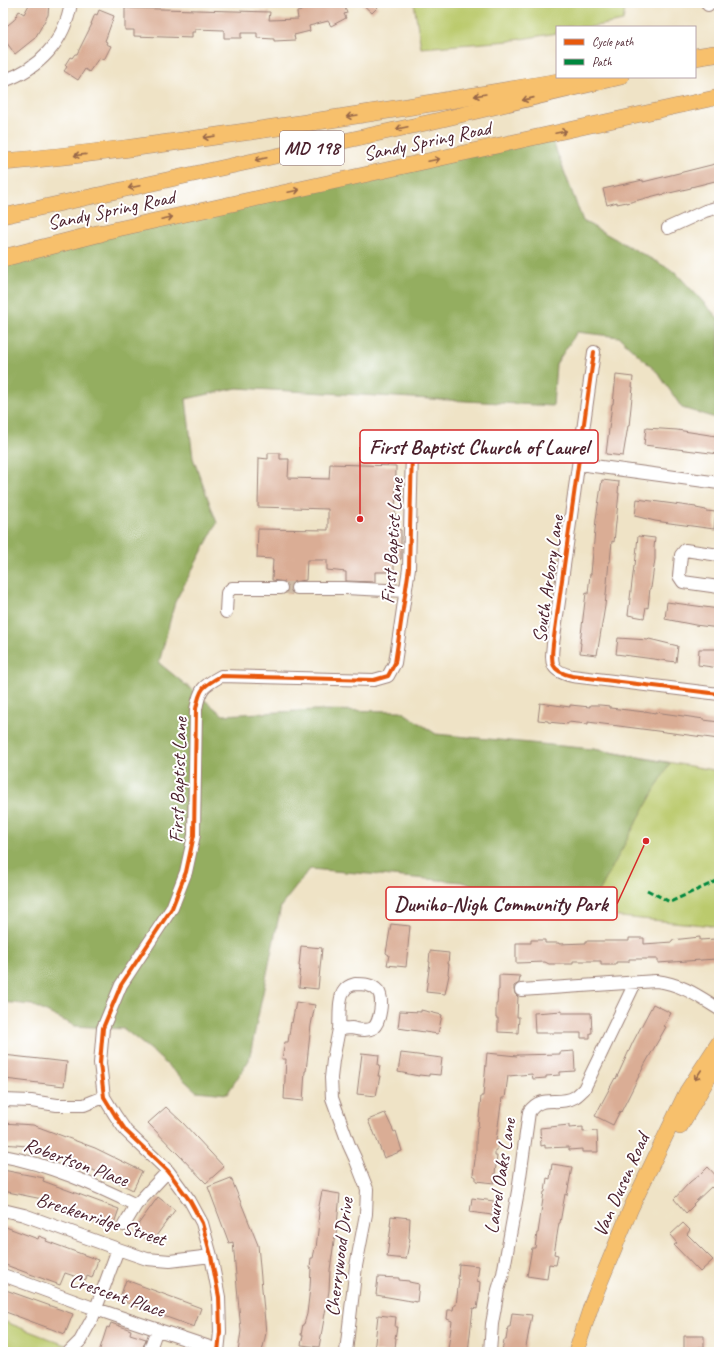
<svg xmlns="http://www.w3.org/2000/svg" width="722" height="1355" font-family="Caveat,sans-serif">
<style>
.green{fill:#bbca6d;stroke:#82744c}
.forest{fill:#94ae60;stroke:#6f6646}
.building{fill:#daad95}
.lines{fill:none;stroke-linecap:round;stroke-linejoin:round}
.minor-tunnel{stroke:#cebca7;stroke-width:12;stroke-dasharray:12 6;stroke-linecap:butt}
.minor-casing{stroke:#9c8178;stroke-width:14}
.major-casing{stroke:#9c8178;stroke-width:16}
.highway-casing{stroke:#9c8178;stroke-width:18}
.minor{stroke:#fff;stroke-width:12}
.major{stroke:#f7c06c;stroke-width:15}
.highway{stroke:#f7c06c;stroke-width:17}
.quiet{stroke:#00873e;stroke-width:3;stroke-dasharray:6 3;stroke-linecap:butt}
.cycleway-casing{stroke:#fff;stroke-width:6}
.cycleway{stroke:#e8590c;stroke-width:4}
.oneway{stroke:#986748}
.labels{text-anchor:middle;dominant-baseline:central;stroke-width:4;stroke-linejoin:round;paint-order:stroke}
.shield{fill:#fff;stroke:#80626b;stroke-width:1}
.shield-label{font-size:19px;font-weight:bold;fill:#4a1f2b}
.street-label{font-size:20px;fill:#4a1f2b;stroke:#fff}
.leader{fill:none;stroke:#d62828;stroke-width:1.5}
.callout-dot{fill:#d62828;stroke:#fff;stroke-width:1.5}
.callout{fill:#fff;stroke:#d62828;stroke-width:1.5}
.callout-label{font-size:21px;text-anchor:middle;font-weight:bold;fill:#4a1f2b}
</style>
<rect width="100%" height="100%" fill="#fff"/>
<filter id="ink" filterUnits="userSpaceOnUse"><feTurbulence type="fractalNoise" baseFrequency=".025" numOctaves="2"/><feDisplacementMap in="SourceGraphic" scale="8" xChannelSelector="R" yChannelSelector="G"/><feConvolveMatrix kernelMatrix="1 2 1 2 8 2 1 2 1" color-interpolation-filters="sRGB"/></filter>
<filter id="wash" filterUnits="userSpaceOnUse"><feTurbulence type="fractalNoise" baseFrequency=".012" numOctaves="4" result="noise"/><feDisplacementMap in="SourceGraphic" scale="16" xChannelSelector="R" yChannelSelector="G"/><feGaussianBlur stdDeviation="0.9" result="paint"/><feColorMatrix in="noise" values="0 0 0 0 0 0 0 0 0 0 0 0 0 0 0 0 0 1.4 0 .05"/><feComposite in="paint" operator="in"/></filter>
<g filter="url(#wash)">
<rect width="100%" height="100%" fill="#efe3c6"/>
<path class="green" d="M414,3H626L623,21L590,27H557V33L509,41L421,48Z
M593,749L719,771V928L714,926L558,911Z
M3,1321L73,1348L69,1352H3Z"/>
<path class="forest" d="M550,134L583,221L675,272L719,319V419L682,408L658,373L619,337L577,332L556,364L553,406L237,388L186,399L193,458L217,523L175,602L159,663L223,715L316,710L401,711L436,734L593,749L670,763L636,823L599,892L557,911L510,898L462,882L310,869L281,906L249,1060L227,1094L196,1091L153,1052L124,1029L75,1026L32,1005L3,1002V258Z"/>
<g id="blocks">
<path class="building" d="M30,3H49L48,15L35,38L15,54L3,38V29L14,20L19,11L24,14Z
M320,3H343L347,13L344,14L346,18L331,26L328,21L309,26L310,31L294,35L295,40L274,41V39L257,38V33H241V38H224V30L195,29V32H192V38L134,36V30H125V8L270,12L269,20L298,19L297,12L301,11V8L311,5V8Z
M361,3H373L378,7L372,13Z
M99,10L114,16L105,41L107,42L106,44L111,46L104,60L99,58L89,72L85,69L78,80L64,71L67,67L65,65L70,57L72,58L75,54H77L92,24H91L95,14L97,15Z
M719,163V180L691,187V188L661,195V194L627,203V202L617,204V202L607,205L603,189L643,180V182Z
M616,375L633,377L632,387H633L632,397L629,426H628L623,456L606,454L612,404H613Z
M646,428L677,430L716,436V438H719V454L644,445Z
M268,453H280V459H289L288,478L329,479L330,464L396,466L395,529L401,530V559H394V572H375V582L346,581V572L327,570V560H307L306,580L293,582L290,588L292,594L286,593L288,588L285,582L272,580L273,559L257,558L258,529L328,530V509L258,507L259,458L268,459Z
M602,480L619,482L618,493H619L614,542L612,541L610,562L609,561L605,606L597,655L580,653L581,643H580L586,593L588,594L590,574H591L596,519Z
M637,499L696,507V508L706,510V511L716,512L714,529L655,521L635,516Z
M638,536L655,538L654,548L655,549V559L651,588H650L648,608L646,607L644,618L628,615L634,566H635Z
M667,602L719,609V628L695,625L665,619Z
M618,638L648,640L649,639L678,646L676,662L616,654Z
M699,649H719V668L698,665Z
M540,703L570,707V705L590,707V705H600L610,706V708L645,712V711L655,713V712L704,719V720L719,722V739L588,722V724L568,722V724L548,722V721L538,720Z
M391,924L410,926L406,967L387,965L389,955L386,953Z
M700,937V940L715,939L716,959L658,963V959H629V962H616V965H601V961H573V964H549L545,962L516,963V943H531V940H545V943H559V944L586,943V941H629V938H644V944L672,942V940Z
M301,946L322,948L318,989L299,987L300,977L299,976L300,966H299Z
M430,951L449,953L448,964H449L448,974L449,975L445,994L426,992L430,962H429Z
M499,975L520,976L519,983L514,986V990L515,994L518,997L517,1017H519L518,1033L498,1032V1018H496V1004H497L498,990H499Z
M296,1002L315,1005L311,1025L306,1071H305L303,1101L284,1099L286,1059H282L285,1042H288L291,1022L292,1023Z
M653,1004L671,1013L664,1026L666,1027L645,1064L621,1112L620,1111L613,1125L595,1116L615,1078L616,1079L633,1042Z
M421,1010L442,1015L438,1034L398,1028L400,1011L421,1012Z
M562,1011V1013H591L592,1033H590V1038H581V1033H535L534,1013Z
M574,1051L575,1071L560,1072V1075L546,1076V1078L533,1079L532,1074L508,1076L505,1098H502L496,1140L498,1141L497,1150H495V1156H497L494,1183L476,1181V1177L473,1175L476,1152V1138L477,1128H478L481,1096H483L487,1053L517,1056V1055L560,1054V1052Z
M362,1053L379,1055L378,1065L380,1066L378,1076H380L376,1096L357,1094Z
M401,1053L442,1058L440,1075L429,1074V1076L419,1075V1076L398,1072Z
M3,1055L67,1062L64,1086L5,1079L3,1078Z
M166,1107L183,1123L224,1167L206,1183L148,1123Z
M385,1113L394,1132L396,1131L402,1151L384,1158L373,1130H372L368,1120Z
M3,1123L33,1125L95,1148L142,1171L133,1190L93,1170L27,1146L3,1144Z
M569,1125V1128L583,1127V1132L597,1131L598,1152H582V1149L569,1150V1147L545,1148V1145L541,1146L540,1128Z
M552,1164L572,1167L567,1195L565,1194L560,1223H559L554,1254L558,1255L556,1265L549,1264L547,1279L527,1276L532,1248H535L537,1233H538L544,1192H545L547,1178L550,1179Z
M708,1167L719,1179V1182L712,1188L711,1187L693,1204L694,1205L686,1213L674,1199L690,1182L700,1174V1175Z
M3,1170L44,1178L43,1181L119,1209L112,1229L45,1204L47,1200L3,1191Z
M231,1178L258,1245L266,1333L262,1352H238L241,1331L233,1242L229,1243L208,1187Z
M322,1191L340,1194L336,1235L335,1234L330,1270L329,1291L319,1347L301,1345L303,1335H301L303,1324H304L307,1314L310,1288L311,1268H310L311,1258H313L315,1248H316L319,1222H318L319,1212L318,1211Z
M158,1197L175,1210L151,1243L134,1230Z
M472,1198L494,1201L492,1215L470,1212Z
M391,1216L410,1218L409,1238L410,1239L406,1259L387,1257L391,1226H390Z
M683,1223L690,1230L687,1234L713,1260L700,1272L674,1245L677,1243L670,1235Z
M3,1226L38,1239L39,1236L47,1239L46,1241L98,1260L92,1278L87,1276L86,1280L65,1273L60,1285L3,1264Z
M459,1264L479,1266L477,1281L480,1282L479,1295L477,1309L473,1308L468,1352H450V1349H448L452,1321L447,1319L448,1310H453L454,1305H456L459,1279H458Z
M378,1277L399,1278V1280L409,1281V1282L419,1284L417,1302L376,1295Z
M126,1280L201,1308L194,1327L119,1300Z
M3,1289L73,1314L65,1334L3,1311Z
M512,1313L532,1315L525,1352H502L504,1340H506L508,1327H510Z
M378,1315L396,1317L395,1327H397L395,1338H396L395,1349L393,1348V1352H374Z
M111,1323L131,1330L130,1334L146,1339L141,1352H99L107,1327L109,1328Z
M684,1336H704V1347H699V1352H684Z"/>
</g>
</g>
<g filter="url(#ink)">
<use href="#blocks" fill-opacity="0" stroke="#9c8178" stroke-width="1"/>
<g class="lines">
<path class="minor-tunnel" d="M281,588H297"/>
<g class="minor-casing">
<path id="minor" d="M708,3V5
M3,81C39,69 65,41 71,3
M668,228L705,211L719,207
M594,352L553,644C551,663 550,671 572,676L719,694
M579,464L719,483
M719,555L685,550L681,555L679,576L683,582L719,587
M297,588H345L406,591
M226,612L227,593L232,588H281
M355,984C363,984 372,984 378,991C384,998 380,1023 373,1028C366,1032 358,1029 351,1028C347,1028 343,1029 339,1029C340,1019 338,998 344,991C346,987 351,985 355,984Z
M521,990L656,981C682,984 698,996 719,1009
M339,1029L333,1060L331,1078L332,1098L349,1145L355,1158L367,1189L366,1214L356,1266L346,1352
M3,1100L31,1101L57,1105H84L104,1097
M3,1156C48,1164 95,1185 136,1205
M3,1210L24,1215L118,1249L147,1259L170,1261L211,1256
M124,1225L136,1205L168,1171
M3,1275L96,1309L218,1350
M69,1352L80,1341L92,1319L118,1249
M149,1352L157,1329
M218,1352L220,1332L219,1297L211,1256L202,1223L190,1201L168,1171L126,1131L115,1115L104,1097L100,1063L103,1028L121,985L172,908L186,872L194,835L196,709C200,688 203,686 221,676L374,680L388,676L395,663L409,568L412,452
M490,1352L492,1324L498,1290L503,1274L518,1191L529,1112C542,1093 558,1107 575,1097C578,1095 581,1092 584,1089L635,983"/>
</g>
<g class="major-casing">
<path id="major" d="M3,216L435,121L621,77
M90,235L719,97
M680,1127L707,1080L719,1064
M576,1352L593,1300L631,1208L687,1091L719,1042"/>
</g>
<g class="highway-casing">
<path id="highway" d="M695,57L714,54
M3,162C87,155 169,143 252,131C364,115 476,96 587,77
M3,258L101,233"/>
</g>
<use href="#minor" class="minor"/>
<use href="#major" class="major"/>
<use href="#highway" class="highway"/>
<path class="quiet" d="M647,890L670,902L719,880"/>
<g class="cycleway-casing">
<path id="cycleway" d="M594,352L553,644C551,663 550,671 572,676L719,694
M218,1352L220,1332L219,1297L211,1256L202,1223L190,1201L168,1171L126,1131L115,1115L104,1097L100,1063L103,1028L121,985L172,908L186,872L194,835L196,709C200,688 203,686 221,676L374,680L388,676L395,663L409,568L412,452"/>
</g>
<use href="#cycleway" class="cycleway"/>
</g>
<defs><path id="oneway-shaft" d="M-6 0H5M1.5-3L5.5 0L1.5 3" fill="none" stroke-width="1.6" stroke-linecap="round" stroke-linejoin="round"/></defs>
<g class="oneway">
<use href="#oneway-shaft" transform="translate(480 95) rotate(170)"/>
<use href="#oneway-shaft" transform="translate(528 99) rotate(167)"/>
<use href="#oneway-shaft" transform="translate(352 116) rotate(171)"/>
<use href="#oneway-shaft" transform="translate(402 128) rotate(168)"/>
<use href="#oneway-shaft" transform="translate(561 132) rotate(-12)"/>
<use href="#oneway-shaft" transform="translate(209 137) rotate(172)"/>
<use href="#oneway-shaft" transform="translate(80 155) rotate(174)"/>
<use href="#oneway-shaft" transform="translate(261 159) rotate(168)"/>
<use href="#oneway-shaft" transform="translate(434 160) rotate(-12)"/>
<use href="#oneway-shaft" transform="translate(134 187) rotate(168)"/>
<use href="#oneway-shaft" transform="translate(294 191) rotate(-12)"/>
<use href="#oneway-shaft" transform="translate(167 218) rotate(-12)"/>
<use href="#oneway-shaft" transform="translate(698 1075) rotate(123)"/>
</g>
</g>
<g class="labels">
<rect class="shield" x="280" y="131" width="64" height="34" rx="3"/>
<g class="shield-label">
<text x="312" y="148">MD 198</text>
</g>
<g class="street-label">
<text transform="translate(427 141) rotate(-12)">Sandy Spring Road</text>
<text transform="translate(111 210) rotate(-12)">Sandy Spring Road</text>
<text transform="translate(392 541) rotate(-86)">First Baptist Lane</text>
<text transform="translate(548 579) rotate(-82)">South Arbory Lane</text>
<text transform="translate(178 780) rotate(-88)">First Baptist Lane</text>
<text transform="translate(76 1162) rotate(20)">Robertson Place</text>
<text transform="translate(500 1176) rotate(-81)">Laurel Oaks Lane</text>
<text transform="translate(621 1185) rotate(-66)">Van Dusen Road</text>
<text transform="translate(101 1219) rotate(18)">Breckenridge Street</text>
<text transform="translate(339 1257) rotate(-83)">Cherrywood Drive</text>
<text transform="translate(117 1295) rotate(19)">Crescent Place</text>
</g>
</g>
<path class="leader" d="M360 519L360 447M646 841L617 904"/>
<g class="callout-dot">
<circle cx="360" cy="519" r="4"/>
<circle cx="646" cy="841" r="4"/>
</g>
<g class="callout">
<rect x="360" y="430" width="238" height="33" rx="4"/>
<rect x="386" y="887" width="231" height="33" rx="4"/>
</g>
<g class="callout-label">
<text x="479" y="454">First Baptist Church of Laurel</text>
<text x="501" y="911">Duniho-Nigh Community Park</text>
</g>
<rect width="722" height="1355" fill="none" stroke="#fff" stroke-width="16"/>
<rect x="556" y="26" width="140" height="52" fill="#ffffff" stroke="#b7a5aa"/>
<rect x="564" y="39" width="20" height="6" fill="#e8590c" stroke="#b7a5aa"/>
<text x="592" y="46" font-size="12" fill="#4a1f2b">Cycle path</text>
<rect x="564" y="59" width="20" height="6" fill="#00873e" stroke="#b7a5aa"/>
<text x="592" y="66" font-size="12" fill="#4a1f2b">Path</text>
</svg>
